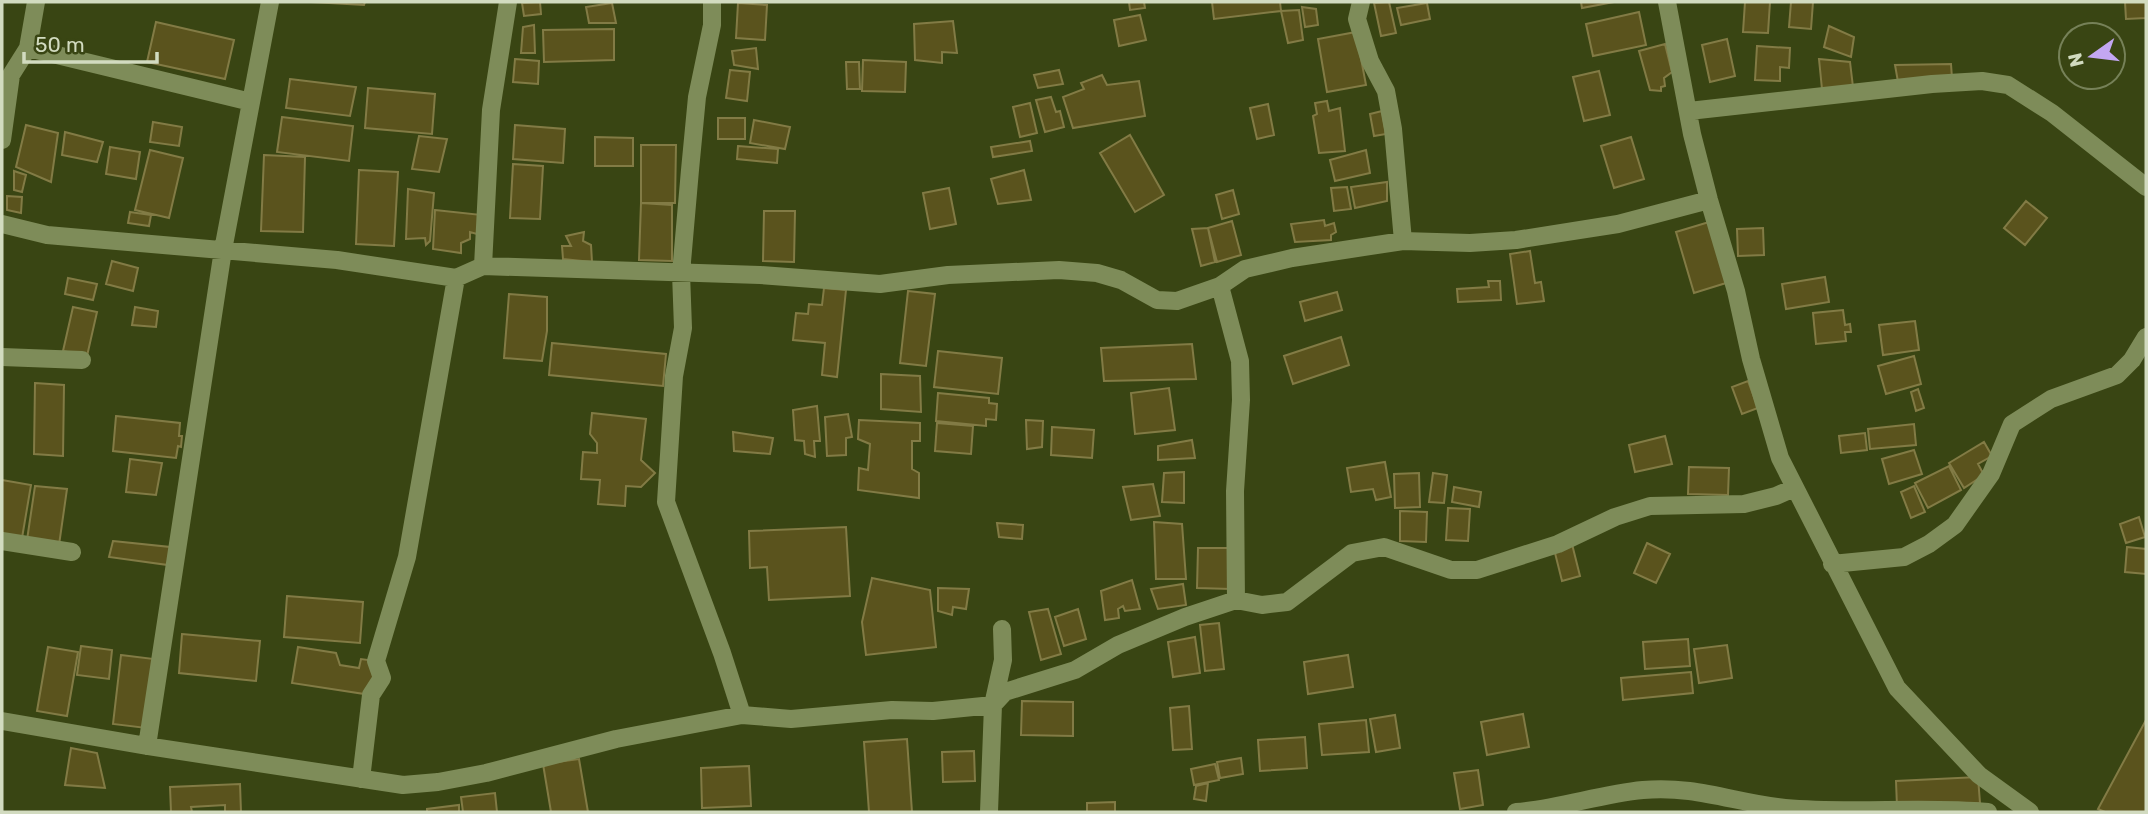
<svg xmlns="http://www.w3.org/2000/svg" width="2148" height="814" font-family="Rubik,sans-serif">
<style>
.building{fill:#5a531d;stroke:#827b45;stroke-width:2}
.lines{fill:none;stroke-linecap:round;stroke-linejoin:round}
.minor{stroke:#7e8c59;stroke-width:18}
</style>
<rect width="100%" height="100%" fill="#394513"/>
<path class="building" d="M311,2H365L364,5Z
M540,2L541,14L524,16L522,3Z
M1129,2H1144L1145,8L1130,10Z
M1212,2H1280L1281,11L1214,19Z
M1389,2L1396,33L1381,36L1374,3Z
M1581,2H1614L1582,8Z
M1745,2H1770L1768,33L1743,32Z
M1791,2H1813L1811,29L1789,27Z
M2125,2H2146V18L2126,19Z
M612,3L616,23H589L586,7Z
M738,3L767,5L765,40L736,38Z
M1427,3L1430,19L1401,25L1397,8Z
M1302,7L1316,9L1318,25L1305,27Z
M1299,10L1303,40L1288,43L1281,11Z
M1639,12L1646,45L1593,56L1586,24Z
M1140,15L1146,40L1119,46L1114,20Z
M953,21L957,53L942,52V63L915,60L914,24Z
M156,22L234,40L225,79L147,62Z
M534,25L535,53H521L523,27Z
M1829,26L1854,37L1851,57L1824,47Z
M614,29V60L544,62L543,30Z
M1356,32L1366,85L1327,92L1318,39Z
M1727,39L1735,76L1710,82L1702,45Z
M1665,44L1672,72L1664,78L1665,86L1661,87V91L1650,90L1639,51Z
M1757,46L1790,48L1789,68L1780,67V81L1755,80Z
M756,48L758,69L734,65L732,51Z
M515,59L539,61L538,84L513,82Z
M1819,59L1850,62L1853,87L1822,89Z
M863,60L906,62L905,92L862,91Z
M846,62H859L860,89H847Z
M1951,64L1952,78L1898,82L1895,65Z
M730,70L750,72L747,101L726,98Z
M1059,70L1063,84L1038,88L1034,75Z
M1599,71L1610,115L1584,121L1573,77Z
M1102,75L1107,85L1139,81L1145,116L1073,128L1063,97L1084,89L1081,83Z
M290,79L356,87L350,116L286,108Z
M368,88L435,94L432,134L365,128Z
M1051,97L1056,112L1060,111L1064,127L1045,132L1036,100Z
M1327,101L1329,111L1340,108L1345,151L1319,153L1313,116L1317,114L1315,103Z
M1030,103L1037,133L1020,137L1013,107Z
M1268,104L1274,135L1257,139L1250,108Z
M1382,111L1386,134L1374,136L1370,114Z
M282,117L353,126L349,161L277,152Z
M718,118H745V139H718Z
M754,120L790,127L785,149L750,143Z
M153,122L182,127L179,146L150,142Z
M26,125L58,133L51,182L16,167Z
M515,125L565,129L563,163L513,159Z
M65,132L103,142L97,162L62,155Z
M1130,135L1164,195L1135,212L1100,153Z
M419,136L447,139L439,172L412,169Z
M595,137L633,138V166H595Z
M1631,137L1644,179L1614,188L1601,146Z
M1030,141L1032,151L993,157L991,147Z
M641,145H676L675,203H641Z
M738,146L778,149L777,163L737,159Z
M110,147L140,152L136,179L106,174Z
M150,150L183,158L169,218L135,210Z
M1366,150L1370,173L1335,181L1330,160Z
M264,155L305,157L303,232L261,231Z
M513,164L543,166L540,219L510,218Z
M359,170L398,172L394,246L356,244Z
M1024,170L1031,200L998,204L991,179Z
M14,171L26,175L22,192L14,190Z
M1387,182V201L1355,208L1351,187Z
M1347,187L1351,209L1334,211L1331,188Z
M949,188L956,224L930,229L923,193Z
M408,189L434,193L430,241L426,245L425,238L406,239Z
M1233,190L1239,214L1222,219L1216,195Z
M7,196L22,197L21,213L7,210Z
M2026,201L2047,218L2025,245L2004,228Z
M641,203L672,205V261L639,260Z
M435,210L482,215L477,234L470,232V239L461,243V253L433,249Z
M764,211H795L794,262L763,261Z
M130,212L151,215L149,226L128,223Z
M1324,220L1325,226L1334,223L1336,232L1331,235V240L1295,242L1291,224Z
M1232,221L1241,255L1217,262L1208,228Z
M1709,222L1726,283L1694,293L1676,232Z
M1208,228L1215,262L1201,266L1192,229Z
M1763,228L1764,255L1738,256L1737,229Z
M584,232L583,241L591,245L592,262L563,259L562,246H571L566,236Z
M1530,251L1535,283L1541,282L1544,301L1517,304L1510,254Z
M112,261L138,268L133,291L106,284Z
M1825,277L1829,302L1786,309L1782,284Z
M68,278L97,284L93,300L65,294Z
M1488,281H1500L1501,300L1458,302L1457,289L1489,287Z
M824,288L846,290L837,377L822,375L825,343L793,340L796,313L808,314L809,304L822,305Z
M908,291L935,294L926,366L900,363Z
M1337,292L1342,310L1305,321L1300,302Z
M509,294L547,297V331L542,361L504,358Z
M73,307L97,312L87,356L63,351Z
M135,307L158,311L156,327L132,325Z
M1843,310L1845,325L1850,324L1851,332H1845L1846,341L1816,344L1813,313Z
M1915,321L1919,350L1883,355L1879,325Z
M1341,337L1349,365L1293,384L1284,356Z
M552,343L666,354L663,386L549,375Z
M1192,344L1196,379L1104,381L1101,348Z
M938,351L1002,358L998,394L934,387Z
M1914,356L1921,384L1886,394L1878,366Z
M881,374L920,376L921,412L881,409Z
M1748,381L1758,408L1742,414L1732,387Z
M35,383L64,385L63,456L34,454Z
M1169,388L1175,430L1135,434L1131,393Z
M1918,389L1924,408L1916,411L1911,392Z
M938,393L989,398V403L997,404L996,420L986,419V426L936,421Z
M817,406L820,441H814L815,457L805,454L804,441L795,440L793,410Z
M592,413L646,419L641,460L655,473L641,487L626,486L625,506L598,504L600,480L581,479L583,452L597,453V443L590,434Z
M848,414L852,437L846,438V455L827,456L825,417Z
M116,416L180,423L179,436H182L181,447L178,446L176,458L113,451Z
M859,420L920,423V441H912V469L919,473V498L858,490L859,468L868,470L870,444L858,439Z
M1026,420L1043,421L1042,447L1027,449Z
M937,423L973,426L971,454L935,451Z
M1914,424L1916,445L1870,449L1868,429Z
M1052,427L1094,430L1092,458L1051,455Z
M733,432L773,438L770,454L734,451Z
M1865,433L1867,450L1841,453L1839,436Z
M1665,436L1672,464L1635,472L1629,445Z
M1192,440L1195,458L1158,460V446Z
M1984,442L1992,456L1978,464L1984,475L1964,488L1949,463Z
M1914,450L1922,474L1889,484L1882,459Z
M130,459L162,463L156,495L126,492Z
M1385,462L1391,497L1376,500L1373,489L1351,492L1347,468Z
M1949,466L1961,490L1928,508L1915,483Z
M1689,467L1729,468L1728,495L1688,494Z
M1184,472V503L1162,502L1164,473Z
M1419,473L1420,507L1395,508L1394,474Z
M1433,473L1447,475L1444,503L1429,502Z
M2,480L31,485L22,538L2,535Z
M1153,484L1160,516L1131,520L1123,487Z
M35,486L67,489L59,545L27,540Z
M1914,486L1925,512L1911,518L1901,492Z
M1454,487L1481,492L1479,507L1452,502Z
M1448,508L1470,509L1468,541L1446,540Z
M1400,511L1427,512L1426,542L1400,541Z
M2139,517L2145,537L2126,543L2120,524Z
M1154,522L1182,524L1186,579H1156Z
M997,523L1023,525L1022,539L999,537Z
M846,527L850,596L769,600L767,567L750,568L749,531Z
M113,541L170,547L168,565L109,557Z
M1647,543L1670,554L1656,583L1634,573Z
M1572,544L1580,576L1562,581L1554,549Z
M2127,547L2146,549V574L2125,572Z
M1198,548H1228L1231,589L1197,588Z
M872,578L930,590L936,647L866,655L862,622Z
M1132,580L1140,609L1125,611L1123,606L1118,609L1119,618L1105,620L1101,591Z
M1183,584L1186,605L1158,609L1151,589Z
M938,588L969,589L966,609L953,607L952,615L938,611Z
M287,596L363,602L360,643L284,637Z
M1048,609L1061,654L1041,660L1029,612Z
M1078,609L1086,639L1064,646L1055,617Z
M1219,623L1224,669L1205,671L1200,625Z
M182,634L260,641L256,681L179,673Z
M1195,637L1200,673L1173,677L1168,642Z
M1688,639L1690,666L1645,669L1643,642Z
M1727,645L1732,678L1699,683L1694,649Z
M81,646L112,650L109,679L77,675Z
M48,647L78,652L67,716L37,711Z
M298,647L336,653L340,665L359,668L361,659L376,661L371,695L292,683Z
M121,655L154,659L146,728L113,724Z
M1348,655L1353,687L1308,694L1304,662Z
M1691,672L1693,693L1623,700L1621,678Z
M1022,701L1073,702V736L1021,735Z
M1189,706L1192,749L1173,750L1170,708Z
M1523,714L1529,747L1487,755L1481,722Z
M1395,715L1400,748L1376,752L1370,719Z
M1366,720L1369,752L1322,755L1319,724Z
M2146,720V812H2105L2098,809Z
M1305,737L1307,768L1260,771L1258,740Z
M907,739L912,812H869L864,742Z
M71,748L97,753L105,788L65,785Z
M974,751L975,781L943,782L942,752Z
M1241,758L1243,774L1220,778L1217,762Z
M579,759L588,812H551L543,764Z
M1215,764L1219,780L1194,785L1191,769Z
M749,766L751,806L702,808L701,768Z
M1478,770L1483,805L1460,809L1454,773Z
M1978,777L1980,803L1897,807L1896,781Z
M1208,783L1206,801L1194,799L1196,786Z
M240,784L241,812H225V805L191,807L192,812H171L170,787Z
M495,793L497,812H463L461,797Z
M1115,802V812H1087V803Z
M459,805V812H427V809Z"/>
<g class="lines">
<path class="minor" d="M712,2V25L697,97L690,170L681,273L683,328L674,376L666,502L722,653L742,715
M1361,2L1357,19L1370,61L1386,91L1393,129L1403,241
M1667,2L1692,134L1709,200L1736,291L1751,359L1780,458L1897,688L1979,775L2030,812
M28,48L251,102
M1689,111L1932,84L1982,81L2008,85L2052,113L2146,187
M2,140L11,75L28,48L36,2
M2,224L47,235L337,260L456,278L483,266L760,275L880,284L948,275L1059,270L1097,273L1121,280L1157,300L1177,301L1220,286L1245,269L1292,258L1403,241L1470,243L1516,240L1618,224L1709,200
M483,266L491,110L508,2
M1220,286L1240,361L1241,400L1235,491L1236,600
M2,357L82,360
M2,541L72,552
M1832,564L1904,557L1929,544L1955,525L1991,474L2012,424L2051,399L2117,375L2132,360L2146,337
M2,721L147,746L403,785L438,782L486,773L616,739L742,715L791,719L892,710L933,711L993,705L1005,692L1075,670L1118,645L1185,617L1236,600L1262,605L1287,602L1352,553L1384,547L1451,570H1477L1558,544L1615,517L1650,506L1744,504L1776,496L1794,488
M147,746L223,250L270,2
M361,779L371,695L382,678L376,661L407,557L456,278
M989,812L993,705L1003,660L1002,629
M1516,812C1559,809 1600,794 1643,790C1694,785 1736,803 1785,808C1852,814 1920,806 1988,812"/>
</g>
<rect width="2148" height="814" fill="none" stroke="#d2dbc0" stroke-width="7"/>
<g transform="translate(2092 56) rotate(256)"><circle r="33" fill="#394513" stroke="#768158" stroke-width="2"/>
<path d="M0-5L12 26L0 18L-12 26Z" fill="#c3a7f2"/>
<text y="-10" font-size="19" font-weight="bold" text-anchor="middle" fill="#d2dbc0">N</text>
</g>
<path d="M24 52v10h133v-10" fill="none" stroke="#d2dbc0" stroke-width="3.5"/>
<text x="35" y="52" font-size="21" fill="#d2dbc0" stroke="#394513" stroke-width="5" paint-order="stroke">50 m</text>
</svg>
